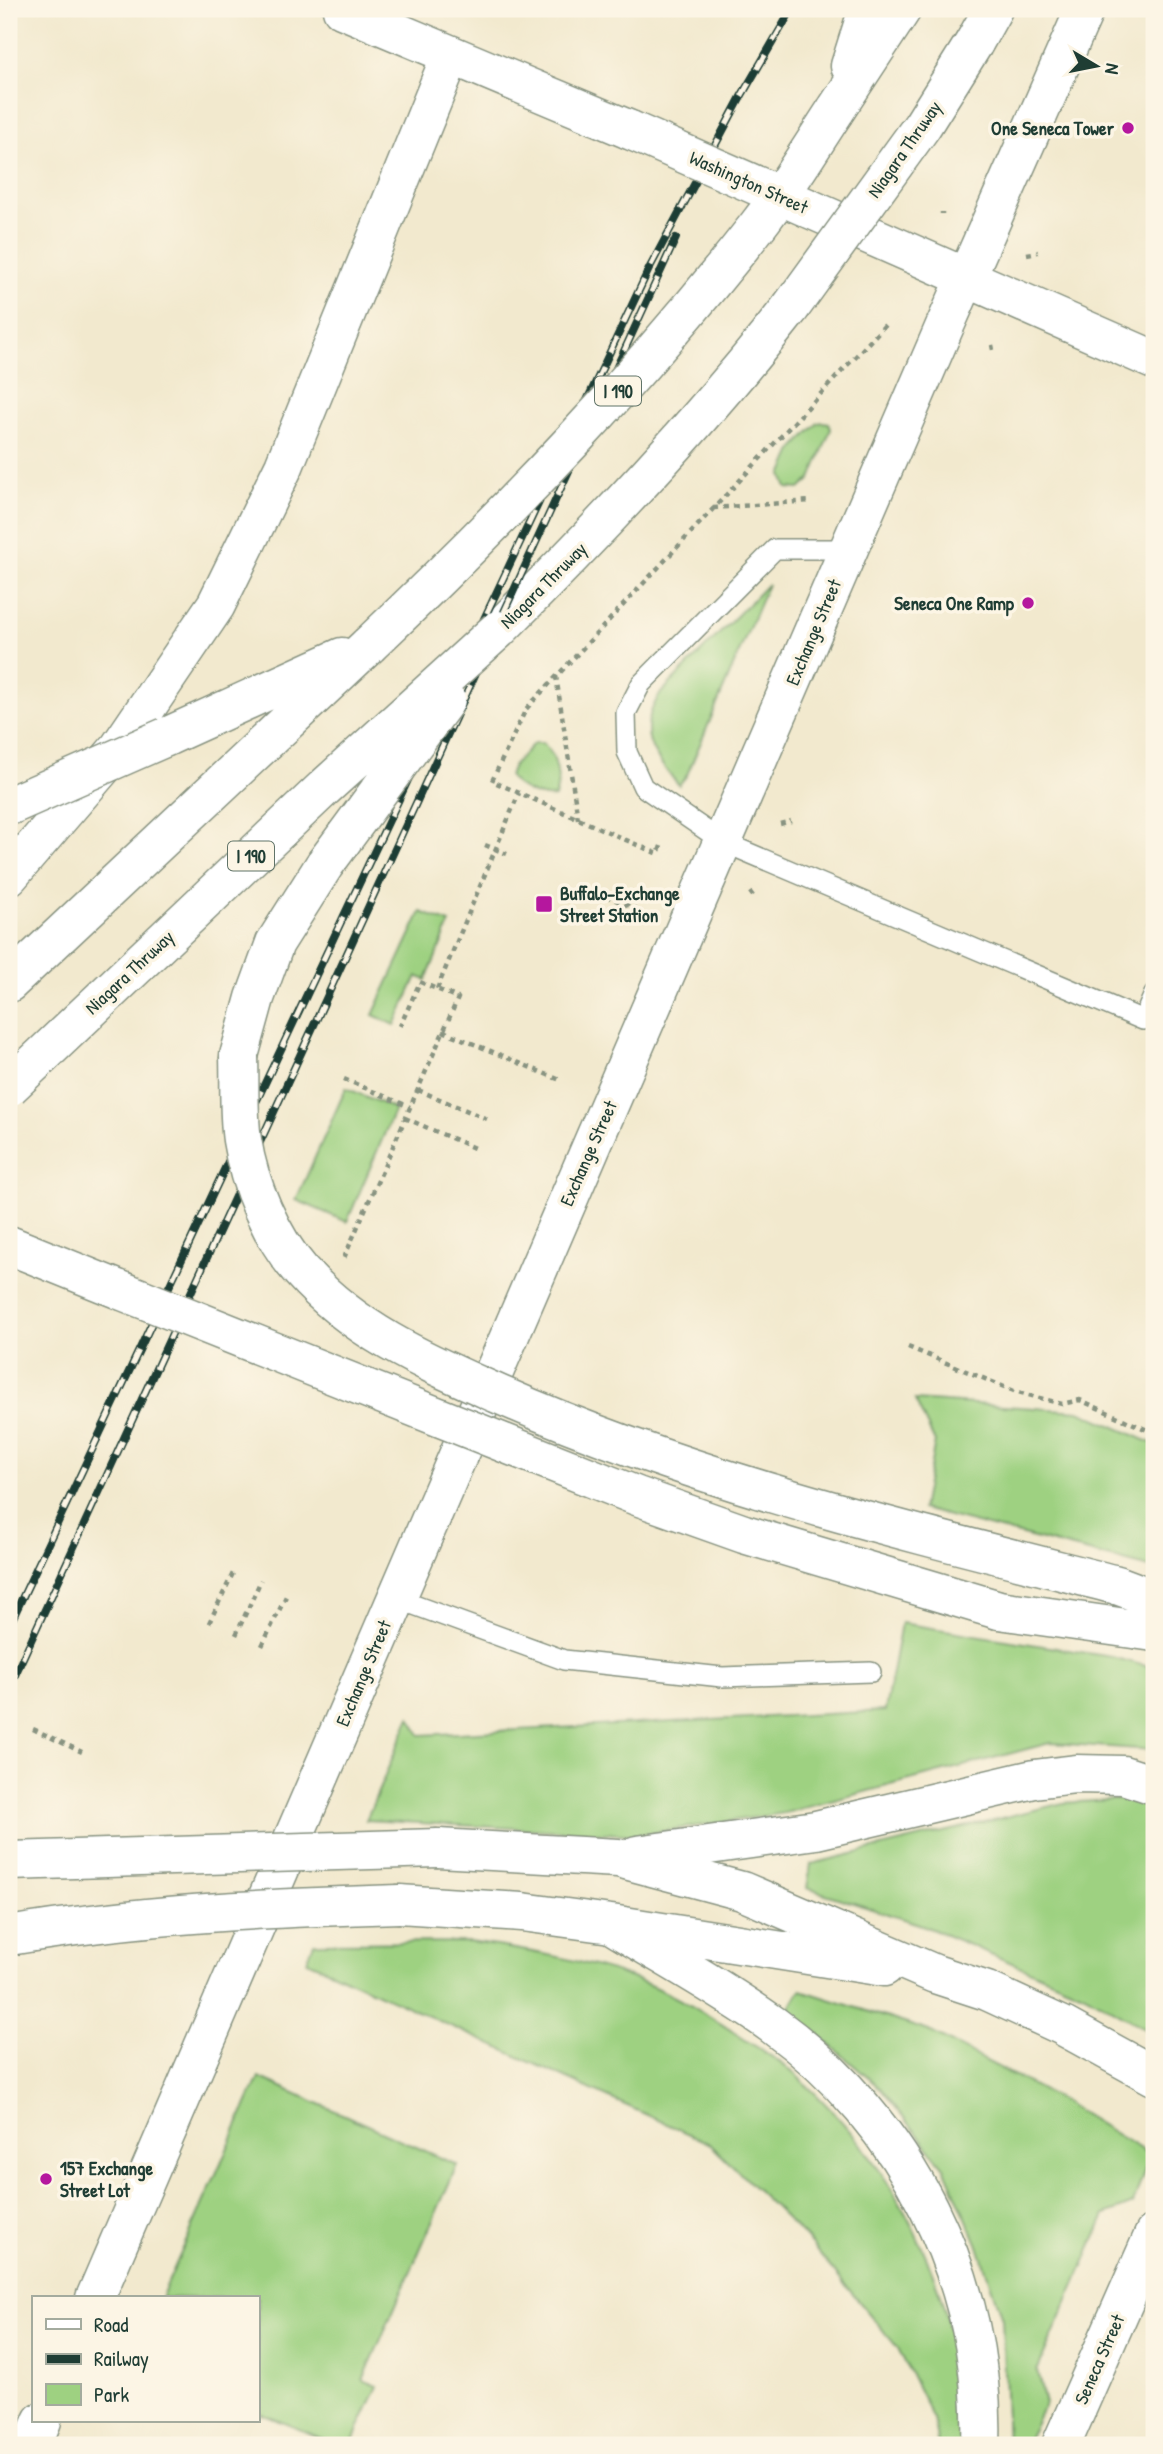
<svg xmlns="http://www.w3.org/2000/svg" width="1163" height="2454" font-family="'Patrick Hand',sans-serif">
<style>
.green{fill:#9ed181;stroke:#5e875a;stroke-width:2}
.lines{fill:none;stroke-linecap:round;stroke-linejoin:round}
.lane-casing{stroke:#889381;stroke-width:22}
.secondary-casing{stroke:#889381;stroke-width:41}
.highway-casing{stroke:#889381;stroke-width:41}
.path{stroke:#889381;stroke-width:4.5;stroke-dasharray:5 5;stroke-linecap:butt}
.lane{stroke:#fff;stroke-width:19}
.secondary{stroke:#fff;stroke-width:38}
.highway{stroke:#fff;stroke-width:38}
.rail-casing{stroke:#1f3d34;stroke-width:8}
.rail{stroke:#fcf5e5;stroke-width:5;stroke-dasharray:16;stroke-linecap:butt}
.secondary-bridge-casing{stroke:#889381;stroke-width:41;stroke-linecap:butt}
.highway-bridge-casing{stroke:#889381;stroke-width:41;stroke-linecap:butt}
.secondary-bridge{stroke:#fff;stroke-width:38}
.highway-bridge{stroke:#fff;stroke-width:38}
.poi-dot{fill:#b5179e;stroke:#fcf5e5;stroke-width:2.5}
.labels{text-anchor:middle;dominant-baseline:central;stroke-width:7;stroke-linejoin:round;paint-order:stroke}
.shield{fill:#fcf5e5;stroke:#617469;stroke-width:2}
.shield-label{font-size:18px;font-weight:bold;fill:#1f3d34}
.poi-label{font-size:19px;font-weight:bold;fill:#1f3d34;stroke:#fcf5e5;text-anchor:end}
.street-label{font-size:19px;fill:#1f3d34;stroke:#fcf5e5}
</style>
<rect width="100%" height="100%" fill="#fcf5e5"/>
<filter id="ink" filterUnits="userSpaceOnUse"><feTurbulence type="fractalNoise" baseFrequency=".0143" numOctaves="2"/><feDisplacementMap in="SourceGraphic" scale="14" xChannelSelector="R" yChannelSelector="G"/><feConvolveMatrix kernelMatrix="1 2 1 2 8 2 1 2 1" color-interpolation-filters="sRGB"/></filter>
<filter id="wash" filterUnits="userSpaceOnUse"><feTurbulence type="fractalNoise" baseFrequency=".00686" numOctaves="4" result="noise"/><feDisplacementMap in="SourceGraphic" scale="28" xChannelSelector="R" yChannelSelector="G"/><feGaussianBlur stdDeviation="1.57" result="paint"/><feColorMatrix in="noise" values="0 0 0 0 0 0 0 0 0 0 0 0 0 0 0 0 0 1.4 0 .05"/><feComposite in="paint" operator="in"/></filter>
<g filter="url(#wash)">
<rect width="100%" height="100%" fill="#f2e9ce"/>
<path class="green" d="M823,422L829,423L831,429L811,479L800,489L787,488L782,475L794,448L818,423Z
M768,584L687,775L679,785C651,755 635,730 661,693Z
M534,743H542C557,754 561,780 555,797C539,799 518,789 509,777L512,767Z
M421,912L450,923L426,980L417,976L395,1025L373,1015Z
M346,1088L395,1109L347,1222L296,1200Z
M915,1400L1079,1411L1154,1444V1569L922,1509L935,1442Z
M901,1623L1112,1657L1154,1668V1750L1050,1743L785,1813L636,1835L366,1820L410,1717L420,1735L885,1711Z
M1125,1799L1154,1808V2034L1085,1994L922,1925L807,1888L811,1864L1063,1803Z
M470,1942C524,1950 577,1958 629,1977C669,1991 706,2013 741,2037C761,2050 784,2063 801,2080C883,2155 938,2252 956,2361C961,2390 965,2417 963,2445H938L933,2419L898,2348L805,2237L709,2143L307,1961L314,1943Z
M801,1990L929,2031L1057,2098L1150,2155L1133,2204L1105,2215L1037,2371L1045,2404L1025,2445H1007L1002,2319L977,2243L944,2167L881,2089L789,2009Z
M259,2077L457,2165L363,2380L378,2386L351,2445H338L257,2412V2298H161Z"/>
</g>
<g filter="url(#ink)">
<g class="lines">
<g class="lane-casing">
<path id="lane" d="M849,549H775L641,684L626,713L627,752L643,787L723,842L1143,1020L1154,994
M395,1598L564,1660L722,1677L871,1672"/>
</g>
<g class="secondary-casing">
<path id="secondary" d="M342,9L630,130
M808,208L1154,360
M95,2298L944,328L1085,9
M32,2445L42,2421
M1061,2445L1154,2234"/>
</g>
<g class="highway-casing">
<path id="highway" d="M974,43L993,9
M850,66L868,9
M835,111L902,9
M498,630C602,527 701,422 791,307
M166,737L342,657
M9,876L119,748L216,605L284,466L451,55
M9,983L369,645
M239,1056L255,998L275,943L325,864
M9,1245L120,1290
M1117,1585L1154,1599
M999,1610L1154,1632
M438,1848L618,1858L742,1891L935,1974L987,1991L1063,2026L1154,2076
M637,1855L816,1830L1034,1779L1076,1774L1123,1775L1154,1785
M399,1904L522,1912L611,1924L884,1967
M611,1924C664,1957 722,1988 773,2025C906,2121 987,2281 981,2445"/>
</g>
<path class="path" d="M942,212V214
M1027,254L1038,252
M992,345L993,350
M713,508L810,501
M556,676L578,819
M780,824L791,821
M485,845L507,854
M661,846L658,854L492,781L526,709L885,325
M750,892L756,900
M606,896L635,908
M437,989L519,793
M443,1031L560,1080
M344,1079L410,1107
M418,1090L487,1119
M405,1118L474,1148
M344,1258L458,998L420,982L400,1026
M908,1347L1014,1391L1062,1404L1080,1400L1154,1433
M209,1623L235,1569
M236,1635L261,1580
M262,1646L288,1592
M33,1729L82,1752"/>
<use href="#lane" class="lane"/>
<use href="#secondary" class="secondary"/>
<use href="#highway" class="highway"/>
<g class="rail-casing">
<path id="rail" d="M9,1626L649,269L742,95L792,9
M9,1688L676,238"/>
</g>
<use href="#rail" class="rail"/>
<g class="secondary-bridge-casing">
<path id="secondary-bridge" d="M630,130L808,208"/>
</g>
<g class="highway-bridge-casing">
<path id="highway-bridge" d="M791,307L922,126L974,43
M369,645C508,513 640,376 758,225C786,189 810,149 835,111
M9,806L166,737
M325,864L446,700
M239,1056C240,1084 238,1113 242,1140C249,1185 271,1237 301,1271C355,1332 426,1362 498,1394C697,1482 908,1532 1117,1585
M9,1087L324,788L498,630
M120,1290L637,1496L744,1534L999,1610
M9,1861L438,1848
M9,1936C138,1914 268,1908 399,1904"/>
</g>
<use href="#secondary-bridge" class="secondary-bridge"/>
<use href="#highway-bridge" class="highway-bridge"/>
</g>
</g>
<g class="poi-dot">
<circle cx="1128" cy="128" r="7"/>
<circle cx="1028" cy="603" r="7"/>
<rect x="535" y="895" width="18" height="18" rx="3.5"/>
<circle cx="46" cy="2179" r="7"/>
</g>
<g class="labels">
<g class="shield">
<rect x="595" y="376.5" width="46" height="29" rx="5"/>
<rect x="228" y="841.5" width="46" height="29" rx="5"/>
</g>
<g class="shield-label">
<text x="618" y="391">I 190</text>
<text x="251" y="856">I 190</text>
</g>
<g class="poi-label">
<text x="1114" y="128">One Seneca Tower</text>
<text x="1014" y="603">Seneca One Ramp</text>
<text x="560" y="893" text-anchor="start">Buffalo–Exchange<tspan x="560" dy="22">Street Station</tspan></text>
<text x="60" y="2168" text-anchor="start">157 Exchange<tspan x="60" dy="22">Street Lot</tspan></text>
</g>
<g class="street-label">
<text transform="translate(904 149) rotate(-55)">Niagara Thruway</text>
<text transform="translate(749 182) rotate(24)">Washington Street</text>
<text transform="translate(543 585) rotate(-45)">Niagara Thruway</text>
<text transform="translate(813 632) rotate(-67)">Exchange Street</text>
<text transform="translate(129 972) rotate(-43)">Niagara Thruway</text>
<text transform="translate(588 1153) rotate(-66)">Exchange Street</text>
<text transform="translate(363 1673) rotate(-67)">Exchange Street</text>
<text transform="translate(1099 2359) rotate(-66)">Seneca Street</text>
</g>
</g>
<rect width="1163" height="2454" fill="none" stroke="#fcf5e5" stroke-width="35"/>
<rect x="32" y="2296" width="228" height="126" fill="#fcf5e5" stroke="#a4ab9e" stroke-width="2"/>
<rect x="46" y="2319" width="35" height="10" fill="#ffffff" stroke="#a4ab9e" stroke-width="2"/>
<text x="94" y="2332" font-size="21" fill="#1f3d34">Road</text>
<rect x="46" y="2354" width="35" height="10" fill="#1f3d34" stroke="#a4ab9e" stroke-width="2"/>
<text x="94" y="2366" font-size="21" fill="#1f3d34">Railway</text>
<rect x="46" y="2384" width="35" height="21" fill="#9ed181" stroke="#a4ab9e" stroke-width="2"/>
<text x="94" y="2402" font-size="21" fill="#1f3d34">Park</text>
<g transform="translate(1096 66) rotate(100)" stroke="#fcf5e5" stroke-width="5" paint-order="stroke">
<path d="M0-5L12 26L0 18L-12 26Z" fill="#1f3d34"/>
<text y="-10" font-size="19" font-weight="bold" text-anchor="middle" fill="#1f3d34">N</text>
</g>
</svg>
